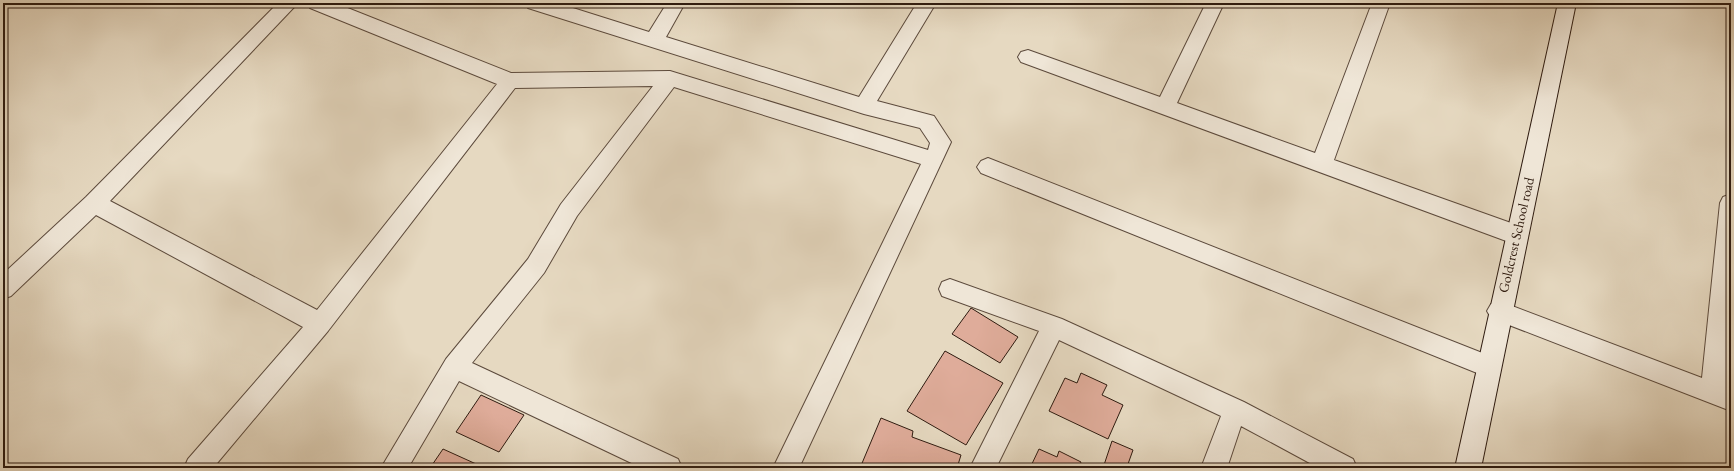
<svg xmlns="http://www.w3.org/2000/svg" width="1734" height="471" font-family="'EB Garamond',serif">
<style>
.building{fill:#dfac9a;stroke:#2e1b10}
.lines{fill:none;stroke-linecap:round;stroke-linejoin:round}
.street-casing{stroke:#5c4a3c;stroke-width:2}
.secondary-casing{stroke:#2e1b10;stroke-width:2}
.street{fill:#efe6d7;fill-rule:evenodd}
.secondary{fill:#efe6d7;fill-rule:evenodd}
.labels{text-anchor:middle;dominant-baseline:central;stroke-width:4;stroke-linejoin:round;paint-order:stroke}
.street-label{font-size:14px;fill:#2e1b10;stroke:#efe6d7}
</style>
<rect width="100%" height="100%" fill="#e6d9c1"/>
<filter id="stains"><feTurbulence type="fractalNoise" baseFrequency=".005" numOctaves="4"/><feColorMatrix values="0 0 0 0 .2 0 0 0 0 .09 0 0 0 0 .02 0 0 0 .5 -.17"/></filter>
<radialGradient id="worn" r=".72"><stop offset=".6" stop-color="#630" stop-opacity="0"/><stop offset="1" stop-color="#630" stop-opacity=".3"/></radialGradient>
<path class="building" d="M971,308L1018,337L1000,363L952,334Z
M945,351L1003,383L966,445L907,411Z
M1081,373L1107,385L1102,395L1123,405L1108,439L1049,411L1065,378L1077,383Z
M481,395L524,415L499,452L456,432Z
M881,418L913,431L912,437L961,455L957,468H860Z
M1112,441L1133,450L1128,464L1138,468H1103Z
M443,449L485,468H430Z
M1039,449L1057,457L1059,451L1081,462L1079,467L1081,468H1030Z"/>
<g class="lines">
<g class="street-casing">
<path id="street" d="M278,3H298L110,201L317,310L497,84L310,8L308,3H335L511,73L670,71L928,150L930,143L920,128L864,114L528,8L526,3H557L649,32L667,3H685L666,37L859,97L917,3H936L877,101L934,116L951,142L799,468H773L921,164L674,87L577,216L544,273L472,363L678,459L682,468H642L459,381L408,468H381L446,359L528,259L561,204L653,86L515,88L328,331L213,468H184L188,459L303,327L96,215L11,296L3,299V274L86,197Z
M1206,3H1224L1177,103L1315,153L1372,3H1390L1334,160L1525,228L1528,235L1525,242L1517,244L1509,242L1021,62L1018,57L1021,52L1028,50L1160,97Z
M988,158L1495,358L1499,366L1495,374L1487,377L981,173L977,167L981,161Z
M1731,194V326L1726,387L1731,389V411L1491,318L1487,311L1491,304L1499,301L1702,378L1720,203L1723,197Z
M950,279L1062,319L1244,402L1353,459L1357,468H1319L1241,426L1227,468H1201L1221,416L1059,340L996,468H970L1039,331L942,296L939,289L942,282Z"/>
</g>
<g class="secondary-casing">
<path id="secondary" d="M1558,3H1576L1481,468H1455Z"/>
</g>
<use href="#street" class="street"/>
<use href="#secondary" class="secondary"/>
</g>
<g class="labels">
<g class="street-label">
<text transform="translate(1516 235) rotate(-77)">Goldcrest School road</text>
</g>
</g>
<rect width="1734" height="471" fill="none" stroke="#e6d9c1" stroke-width="16"/>
<rect x="4" y="4" width="1726" height="463" fill="none" stroke="#2e1b10" stroke-width="2"/>
<rect x="8" y="8" width="1718" height="455" fill="none" stroke="#2e1b10"/>
<rect width="100%" height="100%" filter="url(#stains)"/>
<rect width="100%" height="100%" fill="url(#worn)"/>
</svg>
